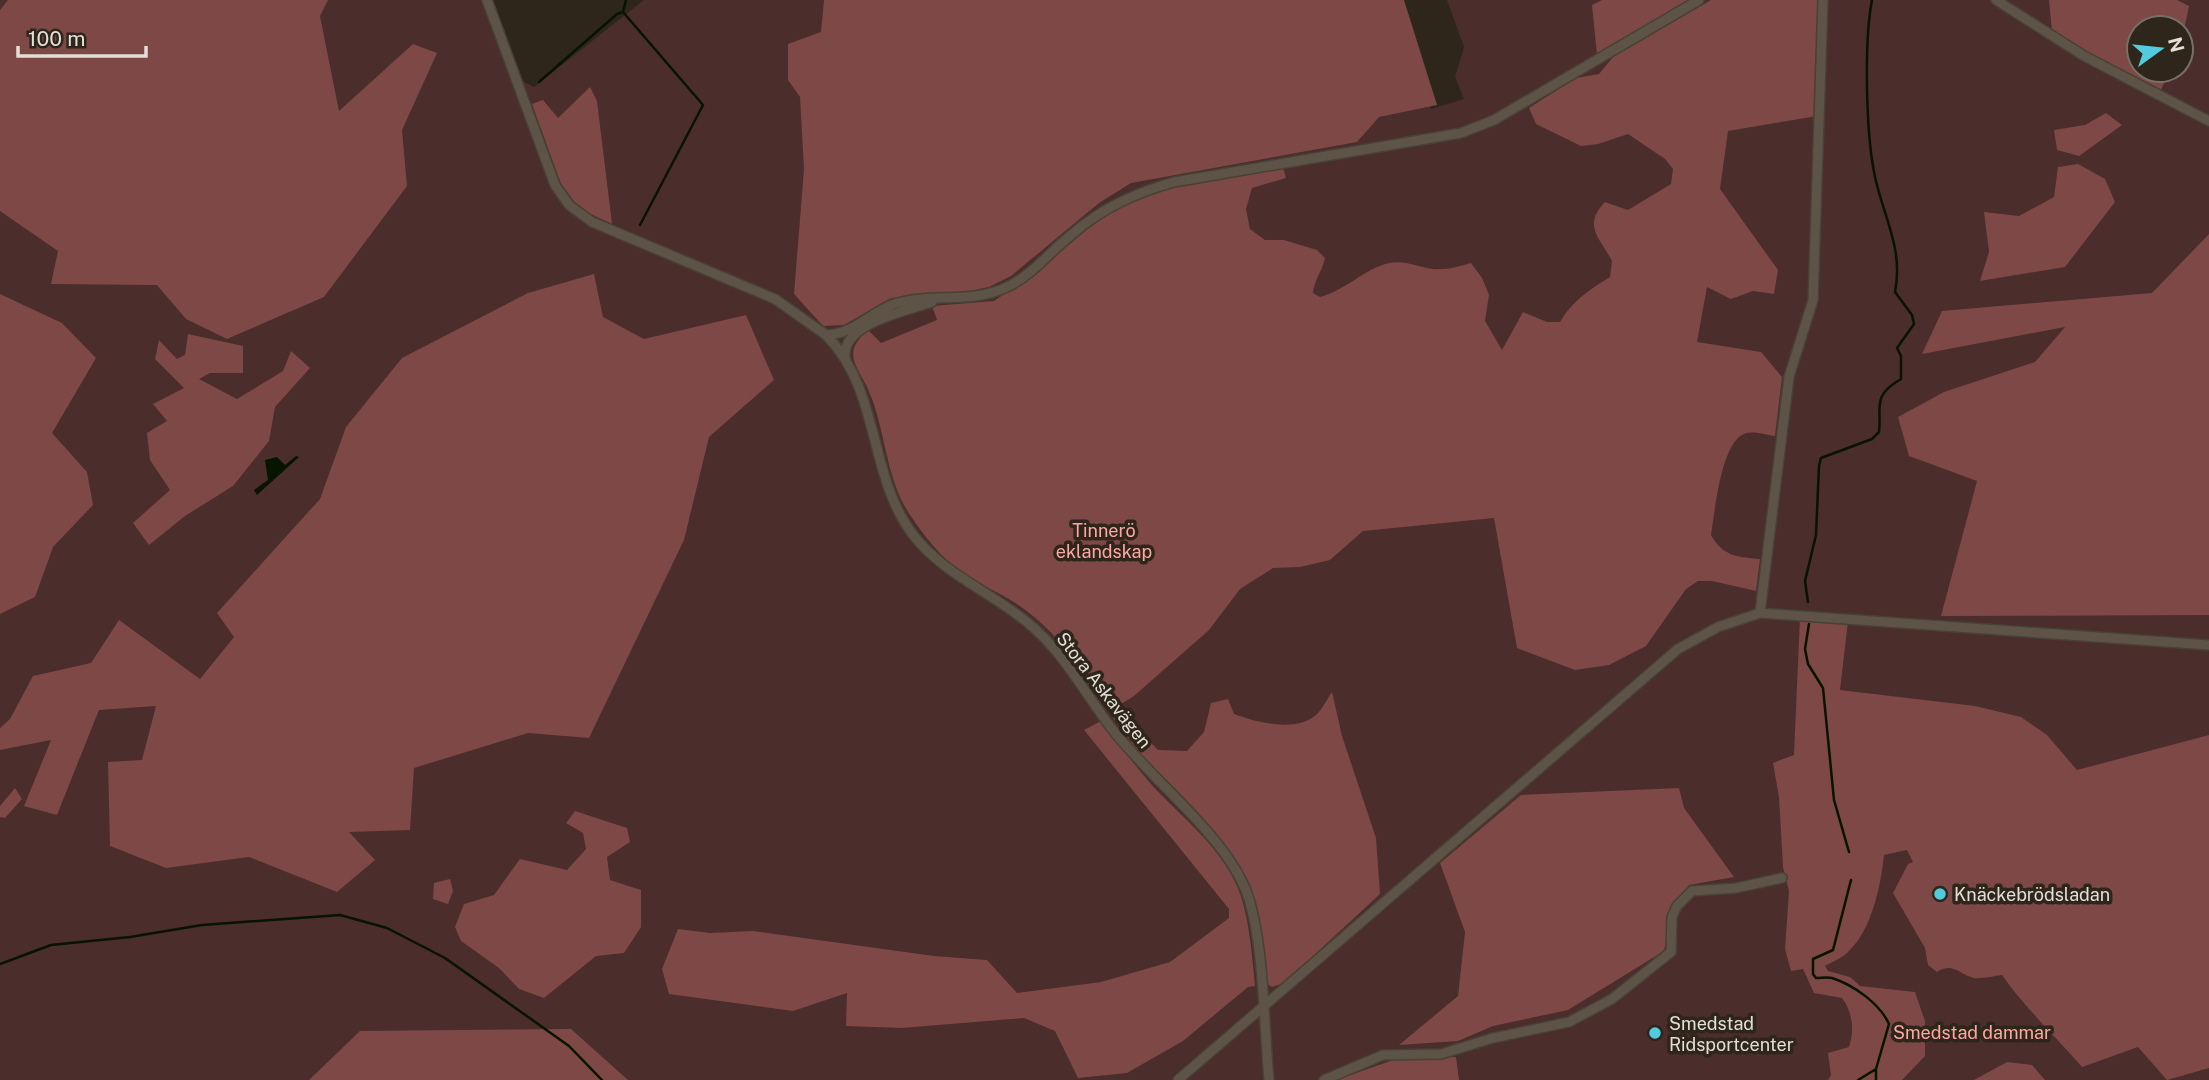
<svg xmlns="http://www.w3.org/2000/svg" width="2209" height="1080" font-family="'Public Sans',sans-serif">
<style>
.green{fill:#4b2d2b;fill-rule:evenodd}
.forest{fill:#7d4846}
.water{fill:#071400}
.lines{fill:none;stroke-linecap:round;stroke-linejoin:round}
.stream{stroke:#071400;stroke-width:2.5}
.street-casing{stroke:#474137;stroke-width:12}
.street{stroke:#5d5447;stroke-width:9}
.poi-dot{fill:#54cadd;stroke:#2e261b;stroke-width:2.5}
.labels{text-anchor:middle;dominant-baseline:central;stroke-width:7;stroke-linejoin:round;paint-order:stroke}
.park-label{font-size:18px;fill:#fea7a2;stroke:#2e261b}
.street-label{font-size:18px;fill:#e3ded6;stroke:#2e261b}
.poi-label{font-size:18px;fill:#e3ded6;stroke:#2e261b;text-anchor:start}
</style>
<rect width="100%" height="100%" fill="#2e261b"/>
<path class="green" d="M0,0H486L513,76L534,87L644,0H1400L1431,109L1464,99L1455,77L1464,47L1447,0H2209V1080H0ZM2139,28H2181V70H2139Z"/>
<path class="forest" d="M8,0H328L320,16L339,111L413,44L437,53L402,130L407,186L324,297L227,339L186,319L157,285L51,284L58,251L0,211V10Z
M824,0H1404L1437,105L1379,117L1357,142L1131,183L1099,203L1011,276L989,287L955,294L891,298L844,325L823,326L794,294L804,169L800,97L788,80V44L821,32Z
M1602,0H1691L1597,55L1592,5Z
M1711,0H1818L1817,116L1728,131L1720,189L1778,270L1774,294L1753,291L1731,299L1707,287L1697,342L1761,352L1782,377L1775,436C1767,435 1756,431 1747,433C1721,438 1715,512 1711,535C1723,556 1736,557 1760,559L1756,591L1712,581H1698L1686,589L1646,646L1609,665L1575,670L1517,648L1494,518L1363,531L1330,560L1300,567L1273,568L1240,589L1209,630L1134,696L1110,711C1087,678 1065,642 1033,616C1011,597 983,587 960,571C940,556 924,536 910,515C887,481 886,437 872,399C861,367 838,356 868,330L881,343L937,320L932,306L994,301L1037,271L1113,208L1136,199L1187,184L1283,167L1286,178L1252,188L1246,209L1250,229L1265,240H1284L1317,250L1325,258C1322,272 1314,280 1313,293L1320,297C1346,290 1364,269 1389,263C1405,260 1418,267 1433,269C1446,270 1457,267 1471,263L1482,278L1489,295L1485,321L1502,350L1523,312L1547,322H1560C1572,301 1589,290 1610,277L1612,261C1600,238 1582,226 1605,202L1628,210L1671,184L1673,169L1665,159L1628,134L1598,144L1581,146L1536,124L1529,108L1576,78L1599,74L1613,57Z
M2049,0H2177L2189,6L2181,45V28H2139V70H2170L2160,92L2052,32Z
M590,87L597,101L612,224L580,209L561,184L532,104L543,100L558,118Z
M2106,113L2122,125L2079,156L2057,150L2054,130L2085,125Z
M2078,164L2105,179L2115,202L2065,267L1980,281L1989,252L1984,212L2019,216L2054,197L2058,167Z
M2209,234V615L1941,616L1977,481L1909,456L1898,417L1944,392L2035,362L2065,327L1922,354L1942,311L2152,293Z
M594,274L603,317L644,339L746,315L774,380L709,437L684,540L589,738L528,733L414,768L410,830L349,832L375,860L337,892L249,857L166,868L110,846L108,762L142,760L156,706L99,710L57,815L24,806L51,740L0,750V728L10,719L33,676L91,663L119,620L200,679L234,637L217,613L320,499L346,427L402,358L528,293Z
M0,294L62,323L96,358L52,433L87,472L93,505L53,547L35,597L0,614Z
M188,334L243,346V373H210L199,379L237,399L283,371L291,351L310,368L275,407L269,441L233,486L185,516L149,545L133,523L170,490L150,460L147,433L167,421L153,404L184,388L155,359L159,340L177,359L185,355Z
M1800,617L1848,621L1840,690L1975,706L2021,717L2047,735L2077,770L2209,735V1068L2167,1080L2138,1047L2082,1067C2055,1036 2026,1009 2002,975C1994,976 1982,979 1974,978C1958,974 1953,962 1937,972L1928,965L1925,948L1893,893L1908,864L1913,862L1907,850L1884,855C1881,885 1872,930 1848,952C1842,958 1832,962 1825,966L1828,971L1850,977L1860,986L1915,992L1925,1021V1056L1902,1080H1828L1831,1075L1828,1053L1849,1047C1855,1030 1852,1011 1842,998L1814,993L1803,969L1791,971L1785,949L1789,891L1783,867L1779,797L1773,763L1794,755Z
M1332,692L1342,736L1376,838L1380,894L1284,983L1272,987L1264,982L1247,886L1236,862L1222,843L1142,757L1111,715L1115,713L1131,723L1158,750L1187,751L1204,732L1211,703L1228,699L1234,714C1256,722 1295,733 1316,715C1322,710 1327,699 1332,692Z
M1101,721C1117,742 1134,764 1151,784C1183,819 1225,849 1241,896C1250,925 1252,956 1255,986L1248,987L1183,1041L1127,1073L1078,1078L1055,1031L1024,1018L901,1028L846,1026L847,993L793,1011L669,994L662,969L678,929L710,933L753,931L934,956L987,960L1017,993L1101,982L1170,962L1229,918V909L1084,730Z
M15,788L22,799L5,818L0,817V806Z
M1679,788L1684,808L1734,877L1689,885L1671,911L1664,951L1568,1010L1493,1026L1458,1041L1399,1045L1458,996L1465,932L1440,863L1521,795Z
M575,811L627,828L630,842L607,857L610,880L641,890V927L624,953L596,956L544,998L519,989L499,968L461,941L455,927L464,904L494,895L520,859L567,870L586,849L583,833L566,823Z
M450,879L453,891L448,904L433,899L434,883Z
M571,1029L628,1080H309L360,1031Z
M1456,1057L1459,1080H1336L1399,1058Z
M2007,1062L2032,1065L2045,1080H1974Z"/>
<path class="water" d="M296,456L299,457L257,495L254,490L268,480L265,460L277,457L285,465Z"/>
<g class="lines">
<path class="stream" d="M626,0L623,12L703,105L640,225
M539,82L617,14L623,12
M1808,602L1805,581L1816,535L1819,466L1821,458L1872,439L1879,432C1882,408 1871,396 1901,379V356L1897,348L1914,324L1912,315L1895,292C1904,247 1882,215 1874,172C1866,130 1864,41 1872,0
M1809,624L1805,649L1808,664L1823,688L1834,800L1849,852
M1851,880L1833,950L1813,959V974L1816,978C1821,978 1827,977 1832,978C1854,985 1880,1004 1889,1024L1876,1069V1080
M0,964L51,945L130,937L202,925L340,915L387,928L445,958L569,1046L602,1080
M1858,1080L1876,1069"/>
<g class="street-casing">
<path id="street" d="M487,0L555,185L569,205L592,222L775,299L826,335C852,335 871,312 894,304C932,292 972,305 1009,286C1033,274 1050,252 1071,235C1102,208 1135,193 1174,182L1461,133L1494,120L1699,0
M1996,0L2084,56L2209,121
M826,335C880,389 868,473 911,532C943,576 996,593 1035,629C1066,657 1087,696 1112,729C1153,782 1227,836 1248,896C1264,945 1264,1027 1269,1080
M845,357C842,323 907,311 932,302
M1760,613L2209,645
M1178,1080L1678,649L1718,627L1760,613L1789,377L1813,300L1823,0
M1324,1080L1383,1055L1441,1054L1493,1038L1569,1022L1612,999L1671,952L1672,917L1677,906L1692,891L1736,888L1782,878"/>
</g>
<use href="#street" class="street"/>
</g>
<g class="poi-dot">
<circle cx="1940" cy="894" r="7"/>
<circle cx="1655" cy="1033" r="7"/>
</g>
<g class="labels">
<g class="park-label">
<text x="1104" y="530">Tinnerö<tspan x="1104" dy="21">eklandskap</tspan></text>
<text x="1972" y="1032">Smedstad dammar</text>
</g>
<g class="street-label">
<text transform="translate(1104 690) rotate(52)">Stora Askavägen</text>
</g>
<g class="poi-label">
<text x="1954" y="894">Knäckebrödsladan</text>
<text x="1669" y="1023">Smedstad<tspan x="1669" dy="21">Ridsportcenter</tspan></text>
</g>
</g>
<g transform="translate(2160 49) rotate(75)"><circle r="33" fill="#2e261b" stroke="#767066" stroke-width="2"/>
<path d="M0-5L12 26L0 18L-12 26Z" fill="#54cadd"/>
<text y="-10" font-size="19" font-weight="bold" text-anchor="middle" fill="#e3ded6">N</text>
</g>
<path d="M18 46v10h128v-10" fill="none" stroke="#e3ded6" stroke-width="3.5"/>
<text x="28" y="46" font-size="21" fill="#e3ded6" stroke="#2e261b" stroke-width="5" paint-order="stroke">100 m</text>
</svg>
